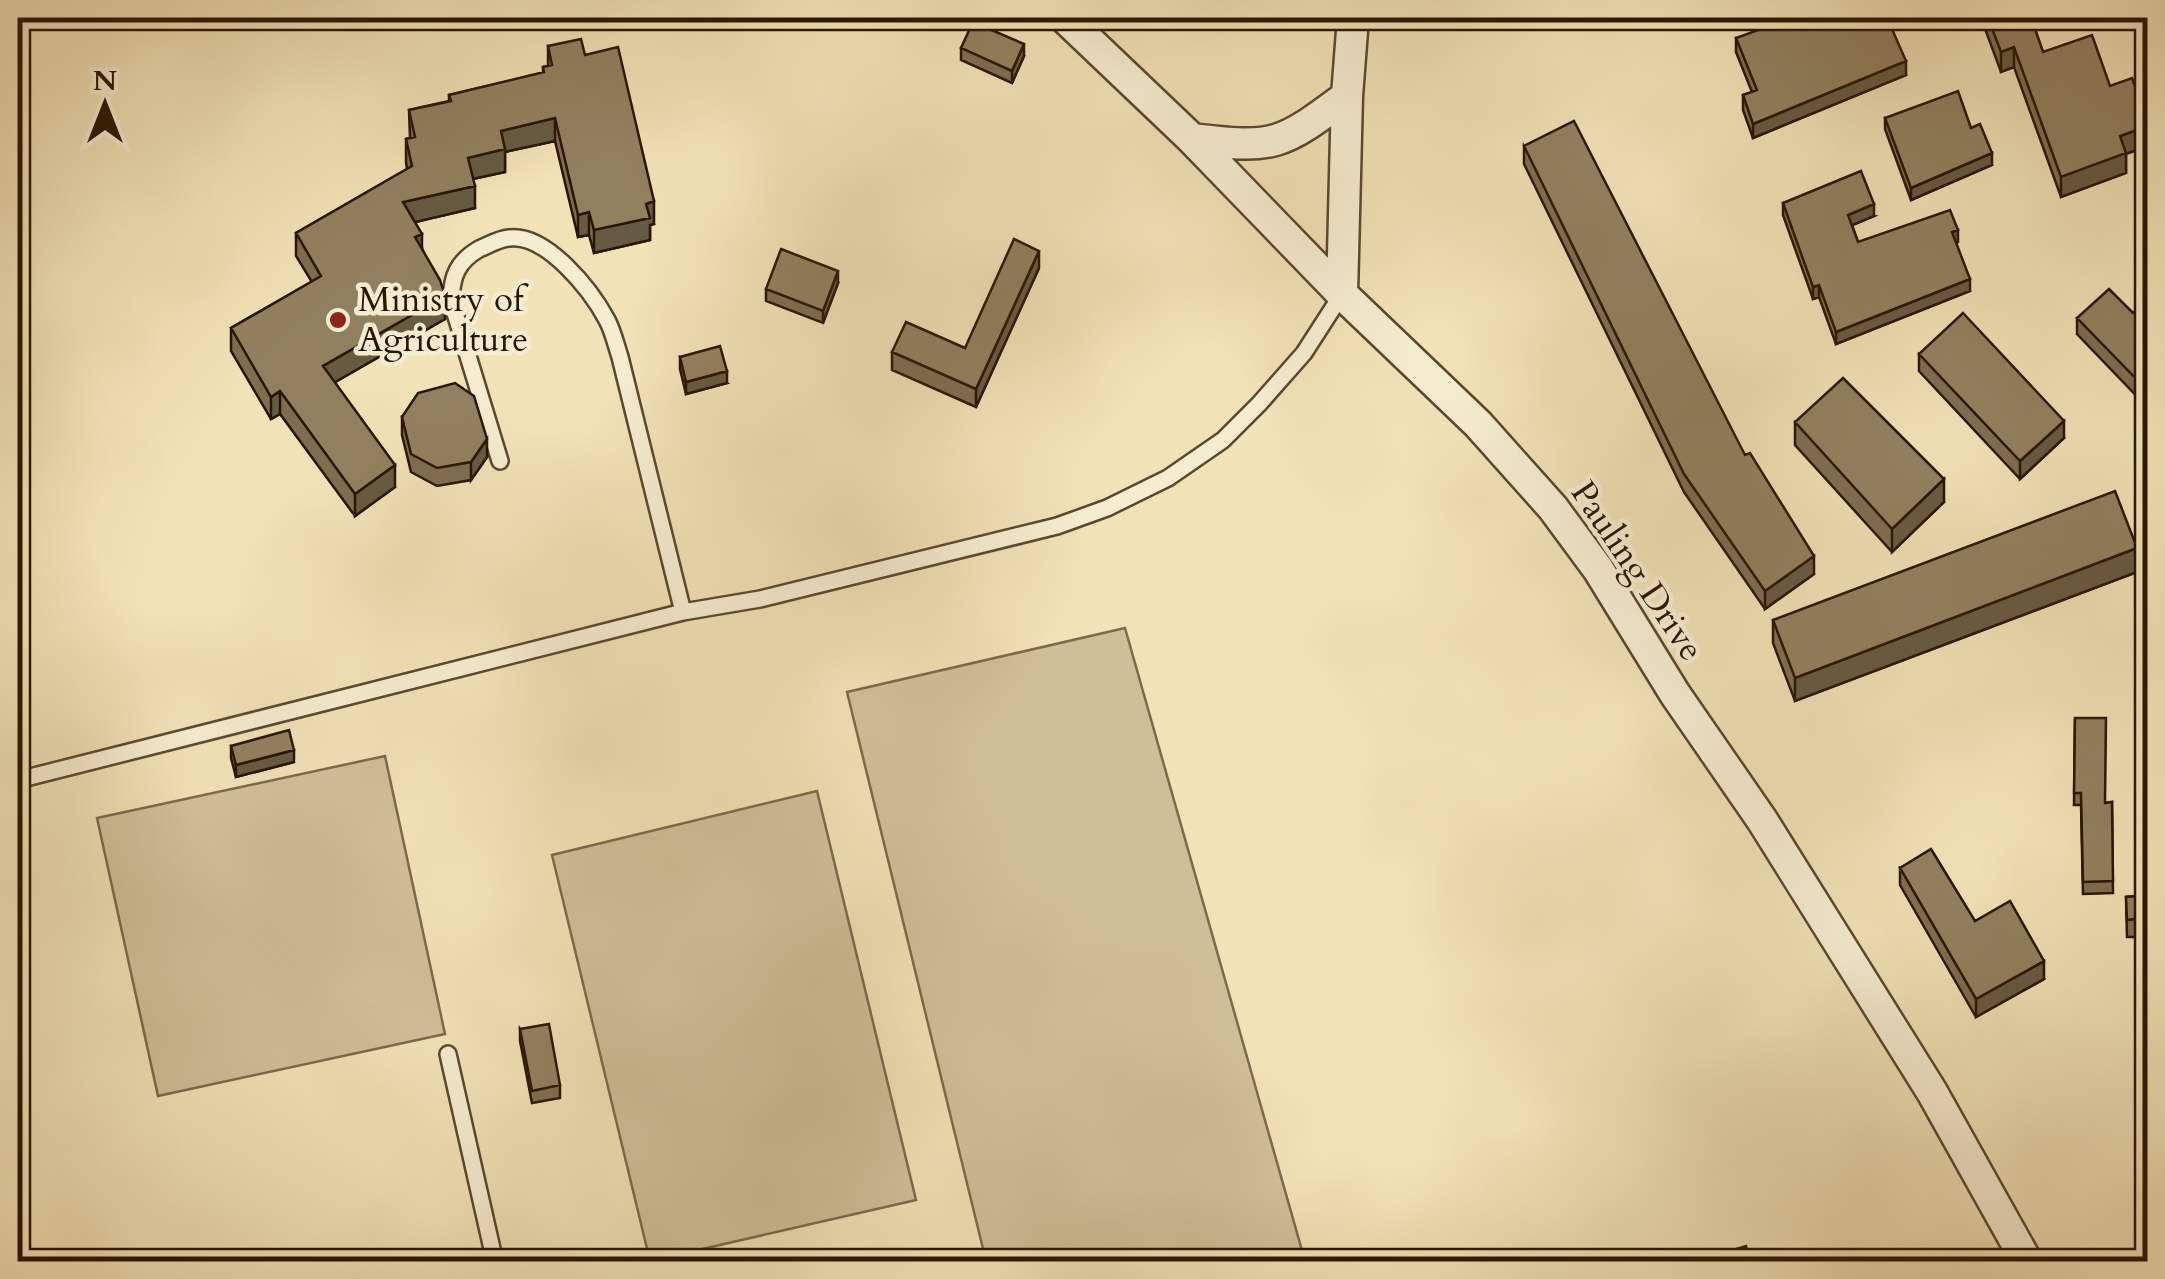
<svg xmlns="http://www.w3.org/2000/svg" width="2165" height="1279" font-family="Cardo,serif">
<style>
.green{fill:#cfbf98;stroke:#7c6a4c;stroke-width:2.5}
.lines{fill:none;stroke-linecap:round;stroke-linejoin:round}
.lane-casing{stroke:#5a482e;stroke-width:20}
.street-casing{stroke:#5a482e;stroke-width:35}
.lane{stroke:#f6ecd0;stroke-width:15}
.street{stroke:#f6ecd0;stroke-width:30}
.wall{fill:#7d6e52;stroke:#281500;stroke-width:2.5}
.shaded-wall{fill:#665a42;stroke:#281500;stroke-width:2.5}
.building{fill:#91805f;stroke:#281500;stroke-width:2.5}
.poi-dot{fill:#8f2418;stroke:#f6ecd0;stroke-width:4}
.labels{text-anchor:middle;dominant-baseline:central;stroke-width:9;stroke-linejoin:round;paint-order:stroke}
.poi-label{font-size:35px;fill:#281500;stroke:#f6ecd0;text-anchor:start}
.street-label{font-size:35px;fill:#281500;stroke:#f6ecd0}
</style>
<rect width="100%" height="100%" fill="#f1e2b7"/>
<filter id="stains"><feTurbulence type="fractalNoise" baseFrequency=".002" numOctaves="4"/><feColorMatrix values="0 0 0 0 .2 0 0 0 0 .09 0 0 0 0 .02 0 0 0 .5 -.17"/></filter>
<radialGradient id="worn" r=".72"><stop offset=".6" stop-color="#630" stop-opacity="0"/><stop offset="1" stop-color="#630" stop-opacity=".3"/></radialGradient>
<path class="green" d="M1125,628L1305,1261H986L847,692Z
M385,756L445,1034L158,1096L97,818Z
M817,791L916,1200L650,1261L552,855Z"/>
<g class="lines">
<g class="lane-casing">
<path id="lane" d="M500,461L451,300C452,276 457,262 479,249C489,245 498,239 509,238C546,233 591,290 607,320C613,331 616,345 620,357L683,612
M18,780L683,612L760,599L1057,526L1107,508L1168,478L1223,440L1259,404L1304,353L1342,294
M448,1054L495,1262"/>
</g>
<g class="street-casing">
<path id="street" d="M1065,18L1192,139L1342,294L1478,424L1553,508L1598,569L1675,694L1762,820L1932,1092L2027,1262
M1192,139C1275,149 1280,146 1347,96
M1342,294L1347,96L1353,18"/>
</g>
<use href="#lane" class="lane"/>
<use href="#street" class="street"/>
</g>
<path class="wall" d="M1981,18H2031L2043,52L2126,154V173L2061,197L2014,67L2001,72Z
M1892,29L1906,75L1753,138L1743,110V95L1752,92L1736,52V38Z
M548,46L585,55L654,224L650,225V240L594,253L589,235L578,237L555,141L505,152V172L473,179L475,208L415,222L422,248L445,319L335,382L395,487L355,516L280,414L271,419L231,351V328L312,282L296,256V233L407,169L406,162V139L410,138L409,110L449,101V95L543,73V67L548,66Z
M961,48L1024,56L1012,83L961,60Z
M1885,118L1971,128L1992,165L1911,200L1885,129Z
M1524,146L1745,455L1814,574L1765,609L1684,492L1524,164Z
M1783,203L1874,216L1852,225L1858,242H1958L1956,243L1970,291L1836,344L1819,297L1813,299L1783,215Z
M1039,268L976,407L892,370V352L965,348Z
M838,283L823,323L766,301V289Z
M2148,300V408L2077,334V318L2133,313Z
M1919,354L2064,438L2020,479L1919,371Z
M680,357L727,383L686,394L680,369Z
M402,417L487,457L471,480L437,486L411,472L402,435Z
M1795,422L1944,502L1892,552L1795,445Z
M2137,572L1795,701L1773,643V620Z
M2075,718L2105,803L2112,802L2113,893L2083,894L2081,805H2074Z
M231,746L294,762L236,777L231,758Z
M1900,868L1975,921L2044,979L1976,1017L1900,885Z
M2148,895V977L2138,978L2135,937H2127L2126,897Z
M520,1029L560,1085V1098L532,1103L520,1041Z"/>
<path class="shaded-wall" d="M1024,44V56L1012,83V71Z
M2014,47V67L2001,72V52Z
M1906,61V75L1753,138V124Z
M555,118V141L505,152V172L468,180V158L501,131Z
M2148,126V146L2126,154V173L2061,197V177L2120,136Z
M1992,153V165L1911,200V188Z
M475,186V208L403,225V202Z
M654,201V224L650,225V240L594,253V230L646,204Z
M1874,204V216L1848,227V215Z
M589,212V235L578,237V215Z
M1958,230V242L1952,244V232Z
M422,234V256L415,237Z
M1039,251V268L976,407V389Z
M838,271V283L823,323V311Z
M1970,279V291L1836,344V332Z
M1819,285V297L1813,299V287Z
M445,296V319L323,389V366Z
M727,371V383L686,394V382Z
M280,391V414L271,419V397Z
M2064,421V438L2020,479V461Z
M487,439V457L471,480V462Z
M395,465V487L355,516V494Z
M1944,479V502L1892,552V529Z
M2137,548V572L1795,701V678Z
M1814,556V574L1765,609V591Z
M294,750V762L236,777V765Z
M2044,961V979L1976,1017V999Z"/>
<path class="building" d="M1791,18H1892V19L1888,20L1906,61L1753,124L1743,95L1757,90L1736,38Z
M1988,18H2031L2043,52L2092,35L2110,86L2132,78L2148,122V126L2120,136L2126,153L2061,177L2014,47L2001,52Z
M973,22L1024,44L1012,71L961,48Z
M581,39L585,55L618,47L654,201L646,204L650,218L594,230L589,212L578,215L555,118L501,131L505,149L468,158L475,186L403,202L422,234L415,237L440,280L445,296L323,366L395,465L355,494L280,391L271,397L231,328L321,276L296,233L412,166L406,139L415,137L409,110L451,101L449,95L544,72L543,67L552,65L548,46Z
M1958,91L1971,128L1980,124L1992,153L1911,188L1885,118Z
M1574,121L1745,455L1750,453L1814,556L1765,591L1684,474L1524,146Z
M1861,171L1874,204L1848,215L1858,242L1950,210L1958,230L1952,232L1970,279L1836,332L1819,285L1813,287L1783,203Z
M1014,239L1039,251L976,389L892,352L906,322L965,348Z
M781,249L838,271L823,311L766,289Z
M2109,289L2133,313L2148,300V391L2077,318Z
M1963,313L2064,421L2020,461L1919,354Z
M720,346L727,371L686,382L680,357Z
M1843,378L1944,479L1892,529L1795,422Z
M455,383L474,396L487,439L471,462L437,468L411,454L402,417L418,393Z
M2115,491L2137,548L1795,678L1773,620Z
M2075,718H2106L2105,803L2112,802L2113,881L2083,882L2081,793H2074Z
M289,730L294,750L236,765L231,746Z
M1931,849L1975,921L2010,901L2044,961L1976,999L1900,868Z
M2148,895V959L2138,960L2135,919L2127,920L2126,897Z
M549,1024L560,1085L532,1091L520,1029Z
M1746,1246L1750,1262H1693Z"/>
<circle class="poi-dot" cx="338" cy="320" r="10"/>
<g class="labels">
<g class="poi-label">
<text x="358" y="300">Ministry of<tspan x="358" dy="40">Agriculture</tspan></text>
</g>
<g class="street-label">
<text transform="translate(1637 571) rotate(56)">Pauling Drive</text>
</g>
</g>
<rect width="2165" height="1279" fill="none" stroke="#f1e2b7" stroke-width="60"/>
<rect x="20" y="20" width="2125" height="1239" fill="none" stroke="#281500" stroke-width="5"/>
<rect x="30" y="30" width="2105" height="1219" fill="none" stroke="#281500" stroke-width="2.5"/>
<g transform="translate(105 105)" stroke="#f6ecd0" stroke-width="8" paint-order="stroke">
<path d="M0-8L18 38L0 25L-18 38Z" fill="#281500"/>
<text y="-15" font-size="28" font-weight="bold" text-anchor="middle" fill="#281500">N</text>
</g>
<rect width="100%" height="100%" filter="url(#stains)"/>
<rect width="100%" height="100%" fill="url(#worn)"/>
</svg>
